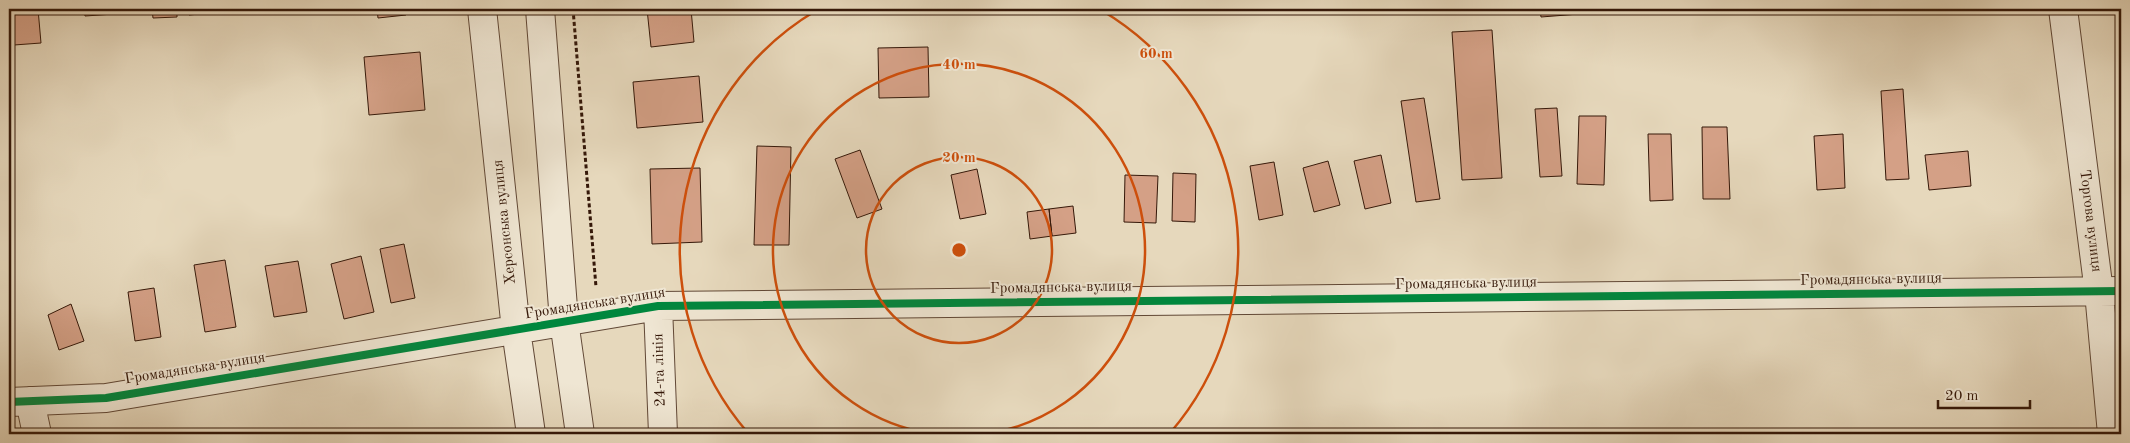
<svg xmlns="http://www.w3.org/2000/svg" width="2130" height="443" font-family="'Old Standard TT',serif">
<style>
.building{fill:#d4a086;stroke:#351809}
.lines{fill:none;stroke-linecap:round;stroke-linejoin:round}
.minor-casing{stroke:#614836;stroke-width:30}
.path{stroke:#351809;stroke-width:3;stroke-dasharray:4 2.5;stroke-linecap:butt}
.minor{stroke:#efe6d3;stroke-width:28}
.cycleway-casing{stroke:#efe6d3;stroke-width:11}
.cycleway{stroke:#00873e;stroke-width:8}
.ring{fill:none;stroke:#cd4f0c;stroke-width:2.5}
.labels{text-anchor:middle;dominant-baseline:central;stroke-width:4;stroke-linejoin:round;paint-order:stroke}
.street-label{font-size:15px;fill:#351809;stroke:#efe6d3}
.centre{fill:#cd4f0c;stroke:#efe6d3;stroke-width:2.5}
.ring-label{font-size:15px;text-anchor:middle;font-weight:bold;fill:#cd4f0c;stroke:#efe6d3;stroke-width:4;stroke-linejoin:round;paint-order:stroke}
</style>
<rect width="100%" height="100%" fill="#e6d8bc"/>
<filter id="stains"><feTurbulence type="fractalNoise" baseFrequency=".004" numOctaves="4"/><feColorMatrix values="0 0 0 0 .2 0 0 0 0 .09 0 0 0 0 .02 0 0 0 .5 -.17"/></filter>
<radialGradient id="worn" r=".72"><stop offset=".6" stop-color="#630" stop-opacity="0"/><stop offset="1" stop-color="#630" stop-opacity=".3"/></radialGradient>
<path class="building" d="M11,9H38L41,43L14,45Z
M84,9H113L114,14L85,16Z
M152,9H177V17L153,18Z
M189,9H210V13L189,15Z
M377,9H405L406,15L378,18Z
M647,9H691L694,42L651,47Z
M1540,9H1579V14L1541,17Z
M1492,30L1502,178L1462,180L1452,32Z
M928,47L929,97L879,98L878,48Z
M420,52L425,110L369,115L364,57Z
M699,76L703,122L637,128L633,82Z
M1903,89L1909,179L1886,180L1881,91Z
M1424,98L1440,199L1416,202L1401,101Z
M1557,108L1562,176L1540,177L1535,109Z
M1579,116H1606L1604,185L1577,184Z
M1702,127H1727L1730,199H1703Z
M1648,134H1671L1673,200L1650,201Z
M1843,134L1845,188L1817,190L1814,136Z
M757,146L791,147L789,245H754Z
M860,150L882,209L857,218L835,159Z
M1968,151L1971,186L1929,190L1925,155Z
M1381,155L1391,203L1365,209L1354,161Z
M1328,161L1340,205L1314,212L1303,168Z
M1274,162L1283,215L1259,220L1250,166Z
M700,168L702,242L652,244L650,169Z
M977,169L986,214L960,219L951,175Z
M1173,173L1196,174L1195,222L1172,221Z
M1125,175L1158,176L1156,223L1124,222Z
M1073,206L1076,233L1052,236L1049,209Z
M1049,209L1052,236L1030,239L1027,212Z
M404,244L415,298L391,303L380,249Z
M361,256L374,312L344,319L331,264Z
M225,260L236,327L205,332L194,265Z
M298,261L307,312L274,317L265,266Z
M154,288L161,337L135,341L128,292Z
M71,304L84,341L59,350L48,315Z"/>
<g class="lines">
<g class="minor-casing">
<path id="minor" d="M482,9L516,330L531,434
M540,9L564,321L580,434
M2063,9L2099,292L2112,434
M658,306L663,434
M30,401L37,434
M9,402L106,398L658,306L2121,291"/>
</g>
<path class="path" d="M573,9L596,287"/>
<use href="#minor" class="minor"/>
<g class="cycleway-casing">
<path id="cycleway" d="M9,402L106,398L658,306L2121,291"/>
</g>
<use href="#cycleway" class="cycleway"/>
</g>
<g class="ring">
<circle cx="959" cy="250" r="93"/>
<path d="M933 434A186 186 0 1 1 985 434"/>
<path d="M748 433A279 279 0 0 1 817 10M1101 10A279 279 0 0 1 1170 433"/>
</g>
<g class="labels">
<g class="street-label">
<text transform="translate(2090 221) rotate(83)">Торгова вулиця</text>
<text transform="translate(505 222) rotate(-96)">Херсонська вулиця</text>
<text transform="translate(1871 280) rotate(-1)">Громадянська вулиця</text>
<text transform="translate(1466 284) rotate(-1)">Громадянська вулиця</text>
<text transform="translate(1061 288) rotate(-1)">Громадянська вулиця</text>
<text transform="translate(595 304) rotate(-9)">Громадянська вулиця</text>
<text transform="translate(195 369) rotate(-9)">Громадянська вулиця</text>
<text transform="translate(660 370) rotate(-92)">24-та лінія</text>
</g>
</g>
<circle cx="959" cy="250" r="8" class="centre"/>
<g class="ring-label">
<text x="1156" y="58">60 m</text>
<text x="959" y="69">40 m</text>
<text x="959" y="162">20 m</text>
</g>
<rect width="2130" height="443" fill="none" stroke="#e6d8bc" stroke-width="30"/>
<rect x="10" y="10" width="2110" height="423" fill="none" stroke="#351809" stroke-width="2.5"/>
<rect x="15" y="15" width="2100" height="413" fill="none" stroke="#351809"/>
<path d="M1938 400v8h92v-8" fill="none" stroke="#351809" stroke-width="2.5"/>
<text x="1945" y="400" font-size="15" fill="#351809" stroke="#efe6d3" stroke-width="4" paint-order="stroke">20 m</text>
<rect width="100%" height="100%" filter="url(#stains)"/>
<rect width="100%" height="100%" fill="url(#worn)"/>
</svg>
